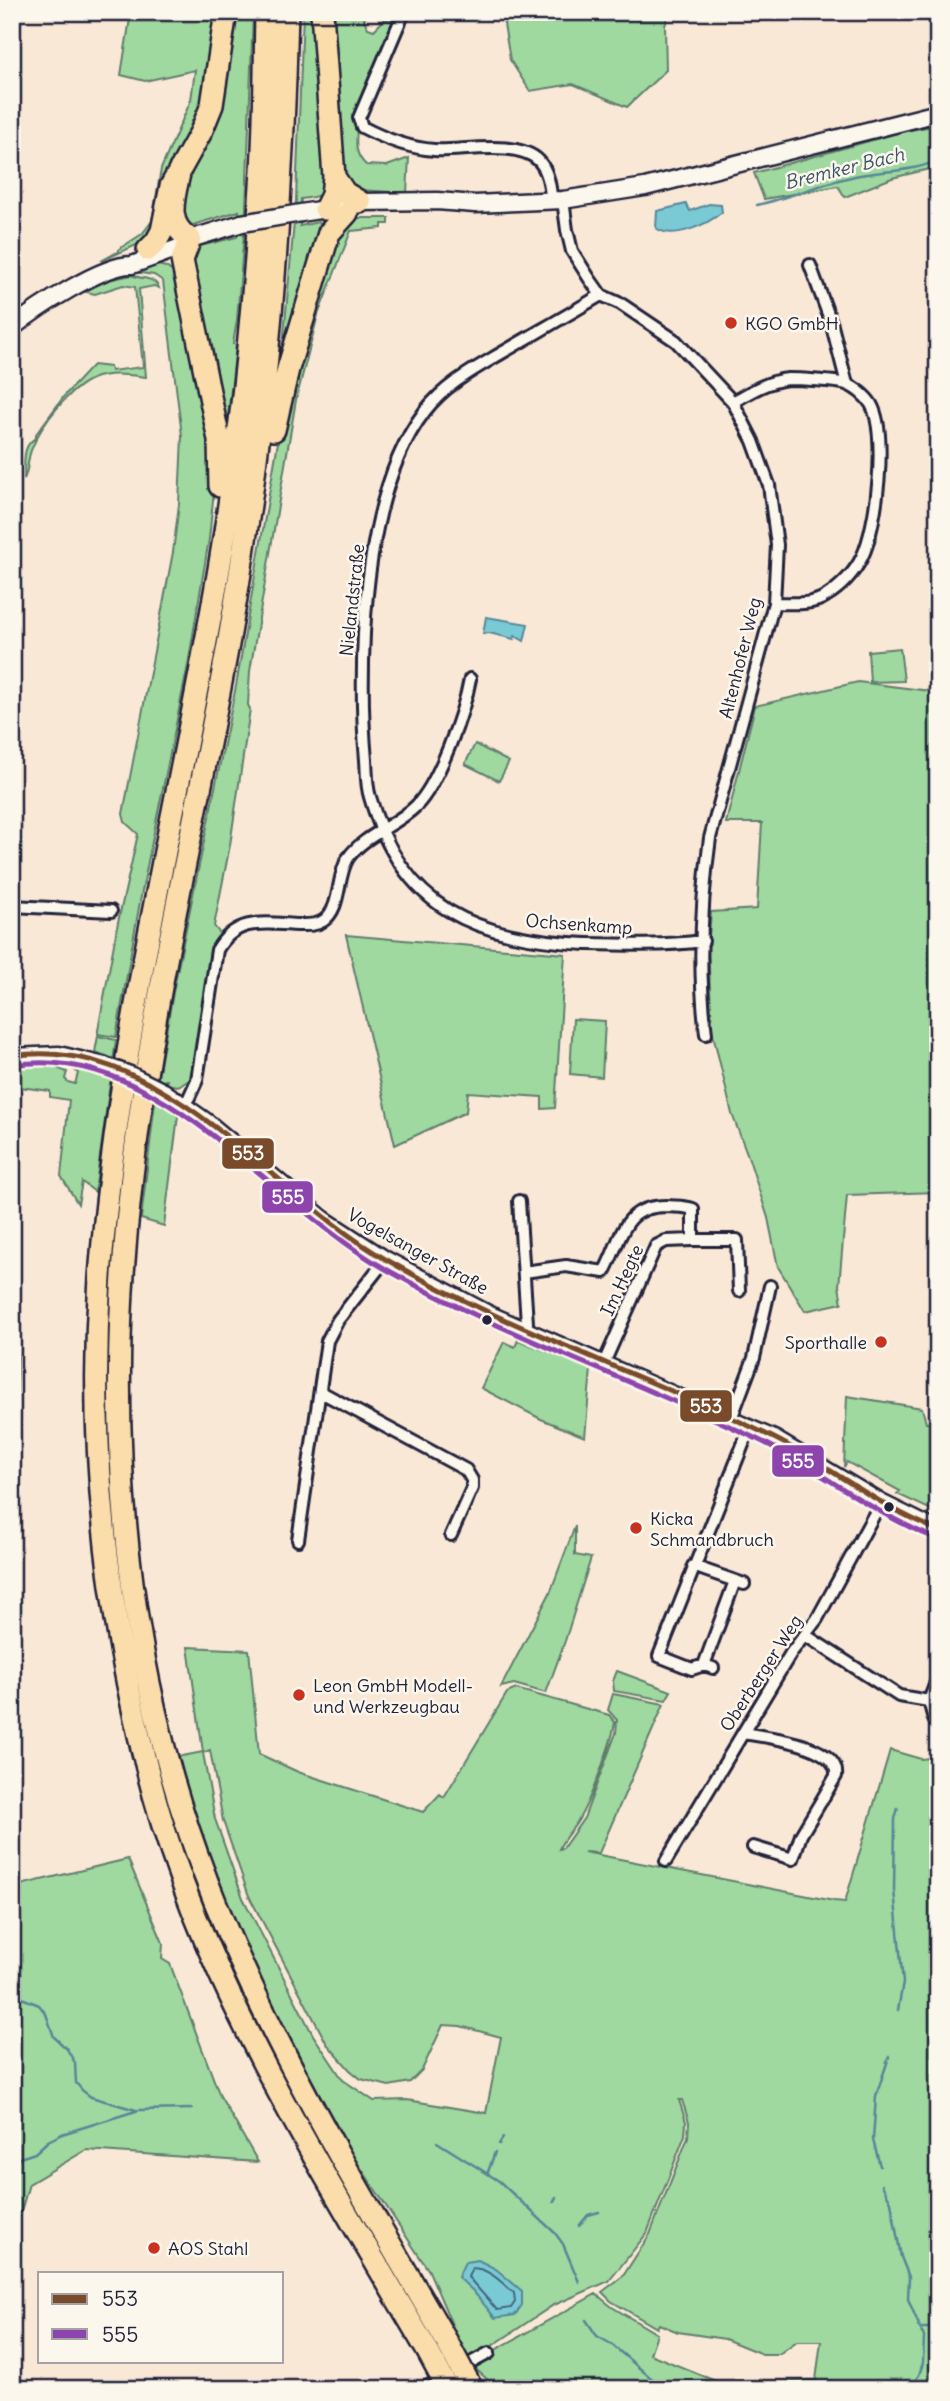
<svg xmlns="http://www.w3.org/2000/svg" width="950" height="2401" font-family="Delius,sans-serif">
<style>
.green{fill:#9fd99f;stroke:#607e6d;stroke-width:2;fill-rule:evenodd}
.water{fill:#7acad6;stroke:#578798;stroke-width:2}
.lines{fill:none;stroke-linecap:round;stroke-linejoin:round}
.shore{stroke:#456579;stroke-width:2}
.stream{stroke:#578798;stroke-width:2.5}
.minor-casing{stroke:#22223b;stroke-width:16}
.tertiary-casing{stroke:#22223b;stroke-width:19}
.secondary-casing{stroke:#22223b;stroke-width:21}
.motorway-casing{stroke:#22223b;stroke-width:26}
.minor{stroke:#fbf7ec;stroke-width:10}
.tertiary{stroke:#fbf7ec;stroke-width:14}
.secondary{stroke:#fbf7ec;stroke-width:16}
.motorway{stroke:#fbddab;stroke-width:21}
.tertiary-bridge-casing{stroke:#22223b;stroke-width:19;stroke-linecap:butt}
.secondary-bridge-casing{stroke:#22223b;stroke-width:21;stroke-linecap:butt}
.motorway-bridge-casing{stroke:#22223b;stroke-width:26;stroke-linecap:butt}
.tertiary-bridge{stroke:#fbf7ec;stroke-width:14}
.secondary-bridge{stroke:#fbf7ec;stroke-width:16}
.motorway-bridge{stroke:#fbddab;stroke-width:21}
.bus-1-casing{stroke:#fbf7ec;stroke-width:10}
.bus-2-casing{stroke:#fbf7ec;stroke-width:10}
.bus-1{stroke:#7a4b2a;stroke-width:5}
.bus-2{stroke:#8e44ad;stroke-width:5}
.poi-dot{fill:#c8321e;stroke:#fbf7ec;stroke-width:2.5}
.bus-dot{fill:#22223b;stroke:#fbf7ec;stroke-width:2.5}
.labels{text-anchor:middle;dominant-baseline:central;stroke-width:5;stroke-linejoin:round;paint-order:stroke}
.poi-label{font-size:18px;fill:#22223b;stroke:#fbf7ec;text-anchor:start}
.street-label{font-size:18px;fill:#22223b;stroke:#fbf7ec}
.water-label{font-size:19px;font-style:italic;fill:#3c546a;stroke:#fbf7ec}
.line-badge{stroke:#fbf7ec;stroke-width:2.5}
.badge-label{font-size:19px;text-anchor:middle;font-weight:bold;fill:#fff}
</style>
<rect width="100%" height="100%" fill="#fae8d7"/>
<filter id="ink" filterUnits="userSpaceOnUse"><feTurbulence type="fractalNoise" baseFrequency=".0143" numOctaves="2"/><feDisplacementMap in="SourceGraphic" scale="14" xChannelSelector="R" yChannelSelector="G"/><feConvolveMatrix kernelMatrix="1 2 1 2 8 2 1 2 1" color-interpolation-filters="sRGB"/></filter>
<g filter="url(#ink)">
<path class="green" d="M131,12H220L213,74L160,224L141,243L101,261L119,251V249L142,234L152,221L161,169L191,100L195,70L145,81L121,75Z
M233,12H253L246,208L237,320L233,344L236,345L226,434L187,267L196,247L237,237L239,211L183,228L177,213Z
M303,12H316L326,169C322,193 328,196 301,199L300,226L318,222L321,226L281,368L296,200Z
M327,12H367L364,20L368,28L374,30L385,19L391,21L394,12H399L357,128C356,142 354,154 366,165L387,166L409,158L407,193L360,190L343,185Z
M502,12H669L665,26L666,70L627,107L573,84L530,91L510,60Z
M938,125V167L892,178L845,197L838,186L764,199L754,173L905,131Z
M352,218H389V224H382V228L351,231L318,315L296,400L250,671L248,705L250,709L230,845L214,926L221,935L213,948L209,965L192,1079H190C182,1086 176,1088 166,1083L167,1080H165L158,1101L177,1113L178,1116L164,1226L141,1219L158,1077L174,987L236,686L283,413L338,234Z
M153,264L166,267L178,276L216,471L209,539L188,665L141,896L116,1037L98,1034V1030L118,922L138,834L125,822L123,814L173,552L179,504L182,436L163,281L154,275L134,272Z
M132,275C142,280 154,276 159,288L154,286L139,289L146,377C128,375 109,372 92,379C69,389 41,425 32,448C27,458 29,470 24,479C25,464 21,445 36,438V434L65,395L93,365L110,367L111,371L143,367L135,287L123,285L95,294L86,292C97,279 116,279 132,275Z
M900,648L904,681L870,682L868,651Z
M858,682L938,692V1192L847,1195L839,1286L842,1303L805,1311L778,1267L768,1218L748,1156L732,1114L712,1030L708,948L711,912L757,909L762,823H726L755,706Z
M475,744L509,762L499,781L465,764Z
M346,935L565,954L555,1108L542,1109V1097L468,1092L466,1112L395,1145Z
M573,1019L605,1021L602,1077L570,1074Z
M98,1036L116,1040L95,1192L82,1182L78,1204L61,1176L69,1100L50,1097V1091L12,1086V1065C32,1061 49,1060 69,1063L64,1066L60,1065L59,1069L67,1072L65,1079L68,1082L75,1084L78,1073L72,1068L73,1064L104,1075L107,1056L95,1052Z
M518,1340L591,1369L585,1437L541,1419L481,1388L504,1342L515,1347Z
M12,1350H18L15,1479H12Z
M847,1396L922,1408L926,1423H938V1513L897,1494L900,1491L847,1462L844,1467Z
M575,1526V1555L591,1558L565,1641L546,1693L514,1684L501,1687L550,1593Z
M188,1647L249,1650L259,1754L298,1772L423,1812L440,1794L444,1797L507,1693L516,1689L609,1715L615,1722C612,1743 591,1798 580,1817C574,1829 563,1838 559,1849L563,1848L584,1818L616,1733L617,1720L608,1710L613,1694L664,1704L599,1853L584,1852L834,1901L845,1902L890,1750L921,1759L938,1757V2389H498L470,2364L596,2294L612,2307L657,2334L650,2354L725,2385L816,2380L821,2341H797L779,2354H762L725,2339L678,2332L659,2324L657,2328L611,2301L602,2292L623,2276L650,2234L688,2137L689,2122L682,2100H679L686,2122L685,2135L647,2233L609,2281L552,2306L468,2362L429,2271L326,2115L244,1951L201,1836L177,1757L203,1752ZM210,1750L223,1821L249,1896L327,2044L350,2070L361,2079L389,2086L410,2082L422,2070L443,2025L460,2026L501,2037L486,2113L407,2100L374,2101L343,2080L313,2035L243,1898L215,1819L203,1753Z
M617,1671L671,1691L666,1700L614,1691L613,1681Z
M128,1859L163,1943L162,1959L170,1964L220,2096L258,2162L86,2150L29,2184L12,2242V1887Z"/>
<path class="water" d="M686,204L690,211L709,204L721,205L722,212C708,224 673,241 656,228L657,211Z
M486,617L528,624L524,641L515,636L514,639L489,633L483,634Z
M478,2260L496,2269L522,2291V2305L515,2315L495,2318L473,2291L458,2277L465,2262Z"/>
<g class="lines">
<path class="shore" d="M472,2268C489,2268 502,2283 514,2293L515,2302L511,2308L497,2310L468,2277Z"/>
<path class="stream" d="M757,205C789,198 819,184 851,177C879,170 912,173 938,160
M12,1994L39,2005L46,2014L54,2037L67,2049L75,2063L76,2083L83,2091L91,2097L136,2110
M898,2010L903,1983L894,1890L895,1819L898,1808
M437,2142L499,2181L555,2233L563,2244L579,2282
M499,2144L503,2138
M12,2165L20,2158L35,2153L48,2141L62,2134L139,2110L192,2109
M880,2166L873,2140L876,2096L889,2057
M488,2172L495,2152
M882,2185L891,2202L901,2257L909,2277L908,2299L924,2337L923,2363L919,2375L909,2389
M554,2202L556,2197
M579,2226L588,2215L599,2212
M586,2320L597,2336L611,2344L664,2389
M923,2328H932L938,2322"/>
<g class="minor-casing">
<path id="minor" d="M404,12L359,118L362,127C385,139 408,148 434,150C461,152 518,139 539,161C549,172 550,188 552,202
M563,200L567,230L572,251L589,278L601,295L621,304L676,341L733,402L753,441L769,485L777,545L774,603L710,838C701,902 698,970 706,1034
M810,265L831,322L847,384
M601,295C568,315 534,334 500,354C473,370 445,385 425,411C381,468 368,562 364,633C362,676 362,717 366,760C367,772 366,785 370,797C403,911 476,938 586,944C626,945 664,946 703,941
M733,402C750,392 768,381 788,379C798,379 837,381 846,384C855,387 866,396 871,404C888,433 877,527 862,557C855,572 841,587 826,596C811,606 792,603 774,603
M12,906L111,911
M186,1104L197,1080L217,950C236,917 264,923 297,925C306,925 315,926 323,921C342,908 336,877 348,858C364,835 396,826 416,806C439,783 464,712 470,679
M519,1201L527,1323L526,1329
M693,1240H737L739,1291
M524,1272L566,1266L604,1272C622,1240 621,1206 666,1206C675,1207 684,1206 693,1209V1240L666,1241L656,1246L604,1363
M321,1392L466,1470L472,1480V1488L451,1535
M731,1419L754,1358L770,1286
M298,1540L327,1341L338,1320L386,1259
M693,1566L744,1584
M805,1635L899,1696L929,1701L934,1719H938
M704,1665L735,1581
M713,1668L704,1665L692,1669L659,1656L750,1427
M929,1701L938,1677
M743,1733C765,1737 840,1744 836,1776L801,1835L793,1859L753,1847
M666,1861L791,1653L817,1619L881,1502
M458,2370L489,2353
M423,2389L443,2378"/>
</g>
<g class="tertiary-casing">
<path id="tertiary" d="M12,1056L59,1054L105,1065
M164,1091L208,1122L323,1218L386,1259L490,1314L774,1438L881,1502L938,1530"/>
</g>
<g class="secondary-casing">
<path id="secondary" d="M301,213L325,209L332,205L360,202L437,201L475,204L563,200L645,187L938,113
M12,328C35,309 103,264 132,265L181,247L190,239L242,223"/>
</g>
<g class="motorway-casing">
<path id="motorway" d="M266,12C265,65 265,118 262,170C254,304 241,438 219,569C179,805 118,1038 100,1277C88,1452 108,1626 154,1795C209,1994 324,2173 427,2350
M287,12C282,223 266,432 229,639C197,818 153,995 132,1176C108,1379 116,1580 172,1777C230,1980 342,2160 447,2342
M322,12L334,177L332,195L325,209
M180,169C175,195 163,223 190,239L182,260L219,440L220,486
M334,177L345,193L360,202
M148,250L156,242L162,231L171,186L201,132L212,105L226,12
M274,430L288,369L329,233L347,213"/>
</g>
<use href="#minor" class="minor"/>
<use href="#tertiary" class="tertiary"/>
<use href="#secondary" class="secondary"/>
<use href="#motorway" class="motorway"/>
<g class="tertiary-bridge-casing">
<path id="tertiary-bridge" d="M105,1065L130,1074L164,1091"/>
</g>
<g class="secondary-bridge-casing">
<path id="secondary-bridge" d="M242,223L301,213"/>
</g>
<g class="motorway-bridge-casing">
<path id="motorway-bridge" d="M447,2342L471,2387
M427,2350L448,2389"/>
</g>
<use href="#tertiary-bridge" class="tertiary-bridge"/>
<use href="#secondary-bridge" class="secondary-bridge"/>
<use href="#motorway-bridge" class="motorway-bridge"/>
<g class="bus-1-casing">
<path id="bus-1" d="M12,1056C160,1032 271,1194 387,1260C510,1331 646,1374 772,1437C829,1465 878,1507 938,1530"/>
</g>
<g class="bus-2-casing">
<path id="bus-2" d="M13,1065C158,1041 270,1204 384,1268C507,1338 642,1382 769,1445C826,1474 875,1515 935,1538"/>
</g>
<use href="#bus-1" class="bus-1"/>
<use href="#bus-2" class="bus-2"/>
</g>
</g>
<g class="poi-dot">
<circle cx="731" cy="323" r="7"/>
<circle cx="881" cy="1342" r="7"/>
<circle cx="636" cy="1528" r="7"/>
<circle cx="299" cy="1695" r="7"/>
<circle cx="154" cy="2248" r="7"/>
</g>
<g class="bus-dot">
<circle cx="487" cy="1320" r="6"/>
<circle cx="889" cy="1507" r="6"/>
</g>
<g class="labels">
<g class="poi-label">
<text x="745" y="323">KGO GmbH</text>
<text x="867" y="1342" text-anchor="end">Sporthalle</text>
<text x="650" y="1518">Kicka<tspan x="650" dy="21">Schmandbruch</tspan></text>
<text x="313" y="1685">Leon GmbH Modell-<tspan x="313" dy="21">und Werkzeugbau</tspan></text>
<text x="168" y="2248">AOS Stahl</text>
</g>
<g class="street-label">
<text transform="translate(352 600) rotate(-84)">Nielandstraße</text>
<text transform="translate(740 658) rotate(-76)">Altenhofer Weg</text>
<text transform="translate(579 924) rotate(4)">Ochsenkamp</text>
<text transform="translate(418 1251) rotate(29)">Vogelsanger Straße</text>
<text transform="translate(622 1280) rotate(-65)">Im Hegte</text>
<text transform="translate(761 1673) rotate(-57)">Oberberger Weg</text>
</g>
<g class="water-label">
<text transform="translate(844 168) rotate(-14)">Bremker Bach</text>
</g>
</g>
<g class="line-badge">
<rect x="221" y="1137" width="54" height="33" rx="7" fill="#7a4b2a"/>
<rect x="261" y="1180" width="53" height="34" rx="7" fill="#8e44ad"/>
<rect x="679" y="1389" width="54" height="34" rx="7" fill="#7a4b2a"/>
<rect x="771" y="1444" width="54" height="34" rx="7" fill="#8e44ad"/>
</g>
<g class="badge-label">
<text x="248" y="1160">553</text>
<text x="288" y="1204">555</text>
<text x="706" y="1413">553</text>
<text x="798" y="1468">555</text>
</g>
<rect width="950" height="2401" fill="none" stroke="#fbf7ec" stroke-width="42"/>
<rect x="21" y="21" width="908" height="2359" fill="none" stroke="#22223b" stroke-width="2.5" filter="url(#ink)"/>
<rect x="38" y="2272" width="245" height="91" fill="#fbf7ec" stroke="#a4a2a5" stroke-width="2"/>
<rect x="52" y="2294" width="35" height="10" fill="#7a4b2a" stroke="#a4a2a5" stroke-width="2"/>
<text x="102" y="2306" font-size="21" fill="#22223b">553</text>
<rect x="52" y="2329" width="35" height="10" fill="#8e44ad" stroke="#a4a2a5" stroke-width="2"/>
<text x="102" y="2342" font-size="21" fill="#22223b">555</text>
</svg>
